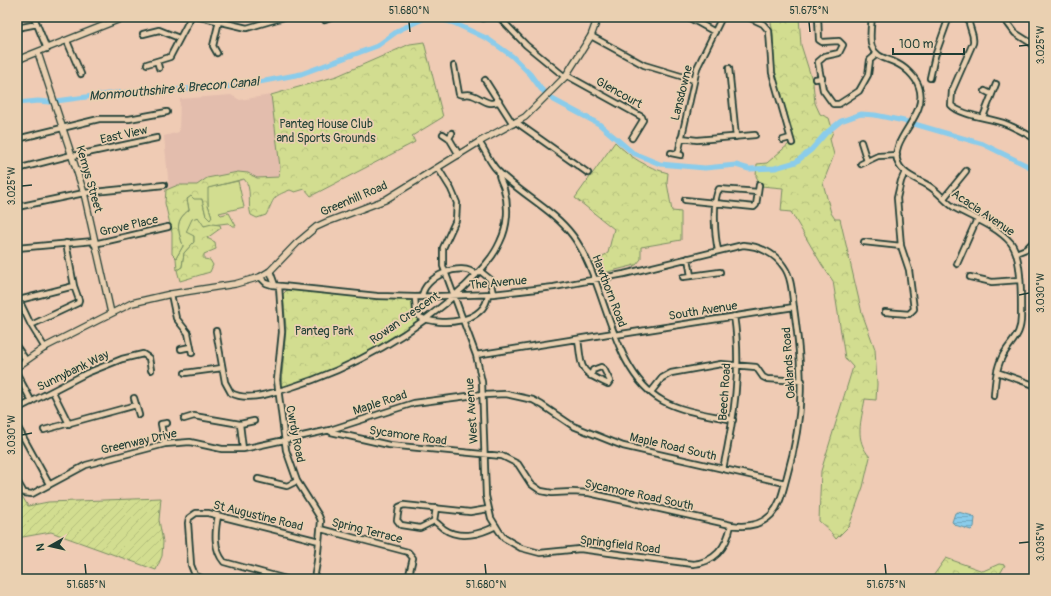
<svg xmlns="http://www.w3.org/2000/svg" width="1051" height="596" font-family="Pangolin,sans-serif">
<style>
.built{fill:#e3bdad}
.grass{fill:#d2dd90;stroke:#788d62}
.forest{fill:url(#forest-crowns);stroke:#788d62}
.garden{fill:url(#garden-furrows);stroke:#788d62}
.water{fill:url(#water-rules);stroke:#5f93a2}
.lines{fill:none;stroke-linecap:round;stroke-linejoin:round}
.canal{stroke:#8acceb;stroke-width:5}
.minor-casing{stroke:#1f3d34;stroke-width:8}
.tertiary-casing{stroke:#1f3d34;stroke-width:8}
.minor{stroke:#ead0b1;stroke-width:4.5}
.tertiary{stroke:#ead0b1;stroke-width:5.5}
.ticks{fill:none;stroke:#1f3d34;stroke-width:1.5}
.labels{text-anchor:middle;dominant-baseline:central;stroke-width:3.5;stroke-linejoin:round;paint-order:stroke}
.street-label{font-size:12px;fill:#1f3d34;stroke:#ead0b1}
.park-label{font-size:12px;fill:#284539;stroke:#ead0b1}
.water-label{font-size:13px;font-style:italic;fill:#24443d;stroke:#ead0b1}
.neatline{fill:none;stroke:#1f3d34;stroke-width:1.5}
.ticks-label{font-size:10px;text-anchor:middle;fill:#1f3d34}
</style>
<defs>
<pattern id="forest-crowns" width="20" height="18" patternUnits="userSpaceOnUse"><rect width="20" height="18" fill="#d2dd90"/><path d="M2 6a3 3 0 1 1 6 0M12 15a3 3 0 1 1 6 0" fill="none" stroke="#b4bf7d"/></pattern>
<pattern id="garden-furrows" width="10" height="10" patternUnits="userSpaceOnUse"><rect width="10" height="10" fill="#d2dd90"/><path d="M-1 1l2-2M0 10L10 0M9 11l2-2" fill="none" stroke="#b4bf7d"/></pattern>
<pattern id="water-rules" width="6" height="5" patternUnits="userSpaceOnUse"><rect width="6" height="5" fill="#8acceb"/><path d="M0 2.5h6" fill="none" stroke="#70a7bf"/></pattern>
</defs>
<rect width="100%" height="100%" fill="#efcbb4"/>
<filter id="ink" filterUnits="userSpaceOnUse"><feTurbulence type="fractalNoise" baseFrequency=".025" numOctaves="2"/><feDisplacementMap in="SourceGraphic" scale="8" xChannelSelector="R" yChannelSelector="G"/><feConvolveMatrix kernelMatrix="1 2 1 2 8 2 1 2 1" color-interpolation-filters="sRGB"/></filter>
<g filter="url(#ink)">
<path class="built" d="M231,95L240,100L271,95L282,179L251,183L245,176L184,188H169L164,136L179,132L180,99Z"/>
<path class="grass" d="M238,181L244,207L219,213L221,215L229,213L236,226H233L228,223L204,226L194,236V242L184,253L182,267L177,270L176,258L183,246C178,230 174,221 189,210L187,199L191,196L202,199L206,216L212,217L208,205L207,188Z"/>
<path class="forest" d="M770,17H799L801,45L813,83L815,103L820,114L829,118L833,132L830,139L834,155L823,183L831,213L835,219H840L862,313L875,349L877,384L876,400L865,399C861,422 854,439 870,457L863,487L849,526L836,539L828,529L819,521L821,471L853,367L845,358L833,281L822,265L791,212L781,211L783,188L761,186L756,176L757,164L767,163L789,144L792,136L773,73V34Z
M424,42L443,117L412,136L415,142L311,196L305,189L295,192L290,190C271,197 275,198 266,215L257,218L251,215C247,204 253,188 244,179L208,188V205L212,217L210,220L206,216L202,199H194L191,196L187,199L189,210C174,221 178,230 183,246L176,258L172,254V233L165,203L166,190L178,185H197L207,178L238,172L248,173L257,178L279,177L280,167L271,95L337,76L410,44Z
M615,142C631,158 646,167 668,173L667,183L672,211L681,212V240L641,247V259L636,265L599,274L593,262L608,253L614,229L575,198Z
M198,217L204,226L212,224L220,225L221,228L207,238L215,242L216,249L204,254V259L210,260L213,265L210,272L180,281L177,270L182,267L184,253L194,242V236L186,232L192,219Z
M288,289L378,299L412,300L414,315L420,320L373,349L330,371L288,386H281L286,328L283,294Z
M946,558L983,571L999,564L1005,565L997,579H931Z"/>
<path class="garden" d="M17,488L28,506L48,502L161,498L159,520L163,542L162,556L156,570L51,532L17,538Z"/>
<path class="water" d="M958,512L973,516L975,518L974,527L971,530L955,525L952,522L955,513Z"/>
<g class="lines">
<path class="canal" d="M17,103L38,101L49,102L116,93L239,86L301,74L377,46L399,30L425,18H437L454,23L488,39L512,56L530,74L541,89L554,100L599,124L633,153L660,164L705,168L736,165L749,169L775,168L796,162L811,150L826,133L841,121L861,114L875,115L904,121L983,144L1034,169"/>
<g class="minor-casing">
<path id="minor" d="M34,17L47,49
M200,17L247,28L284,17
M482,17L483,18
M499,17L526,45L565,77
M688,17L715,32
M748,17L763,24L769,31L772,73L792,143
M818,17L819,40L822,42L839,41L843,45L839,53L825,56L818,62L823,90L833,104H839L859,91L868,75L870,60L877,54
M872,17C871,26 869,39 872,47C876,57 885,58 894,62C904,66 916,77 919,87C929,116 888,139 898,163C903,175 919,180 929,186C939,192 945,202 955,208C973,218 997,226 1011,243C1022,257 1021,297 1021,314C1022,337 1011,340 1002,357C996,369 995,383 994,396
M969,17C967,27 975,33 973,43L952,91L951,105C961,116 992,118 1006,124C1016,128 1025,133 1034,138
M1003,17L1015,33L1034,45
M325,20L333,17
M17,28L37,24
M143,34L159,30L179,38
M591,36L644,65L694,80
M67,41L81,74
M217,53L213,46L219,21
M157,61L159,68
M147,64L170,57L191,17
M454,66L459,94C463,96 467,93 472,95C482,98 488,107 499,101
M729,68L736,137
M566,75L642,117L643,120L632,138
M930,78L935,56L949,17
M815,79L822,78
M485,80L513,124
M985,91L991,94
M983,117L996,84
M516,122L588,173
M443,134L449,138L452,133
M449,138L459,155
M681,138L697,140L755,135
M17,139L99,119H129L167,112
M783,140L790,138
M479,142C486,151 489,162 497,170C520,194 553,209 573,236C607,282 610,372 663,401C683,412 711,415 733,420
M861,142L867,161
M671,153L681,155
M678,154L697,68L722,17
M73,156L157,138
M861,164L878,156L897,155
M438,168L451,189L457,203L456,220L443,248V266L476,355L482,382L486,496L491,518L499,531L504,538L521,548L540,553L580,549L693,564C716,562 727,546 731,525
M17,169L72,155
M758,192L759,185
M944,198L966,171
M685,200L754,207L756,205L758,192L719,189C712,200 715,237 718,250
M17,207L84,193L164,185
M864,242L901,246
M94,244L168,227
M17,248L94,241
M1016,253L1026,249L1034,241
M688,258L691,276L720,272
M957,264L977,219
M270,271L275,285
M480,271L490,279L493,294
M260,277L266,283L272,285L377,296L415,297L493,294L554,287L624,274L743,245C759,246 775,253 784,267C792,278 792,295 794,308C803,373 805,413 787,476C783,490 781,504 771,515C760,526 744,527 731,525L589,493L572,492L552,493L541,491L531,484L518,464L502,456L389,445L331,432L330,430
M683,277L691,276
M970,277L992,282L1019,280
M279,286L282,332L277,380L286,450L297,481L319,516L321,521L317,562L314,579
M171,294L176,318L188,333L192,353
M415,297L416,311L420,317C441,327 485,323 488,295
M422,297C423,277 462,260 476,275
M885,312L909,314L914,309L909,270L901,246L897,198L901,181L905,172
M31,325L19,300L74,286L66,243
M216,331L225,382L231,393C248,402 271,393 289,388C354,368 415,333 464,287C478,273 492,260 500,242C508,226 509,206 504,189C503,183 498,178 499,172
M615,335L794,307
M578,339C582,370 579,371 608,384L610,381L604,369L601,367L593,370L591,376
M17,347L26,360
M45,348L31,325L78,303L79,300L74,286
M181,349L190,347
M476,355L614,333
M997,372L1034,385
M185,373L222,368
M17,374L32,402
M53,392L69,424
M651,392L662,378L671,373L721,364L756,367L763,377L767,379L802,381
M483,395L506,394L533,400L542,405L573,426L623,446L785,483
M134,398L139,415
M17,409L87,373L122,359L143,354L149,358L151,370
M184,419L194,416L240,424L254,421
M240,424L243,449
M17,426L49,484
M44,430L136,405
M165,444L161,424L167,423
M723,469C734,419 742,367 734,316
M258,479L287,486L297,481
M17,481L24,493L32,494L86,465L165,444L190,442L222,449H243L330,430L414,403L483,394
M488,509L470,512L404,505L399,507L397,520L401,525L420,528L434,521C438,523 441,527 444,529C460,540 481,534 496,526
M218,516C215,531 213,549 224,562L286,579
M434,521L436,508
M321,529L408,552L413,558L408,579
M203,579L195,575L191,565L188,523L189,518L196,513H208L319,541"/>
</g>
<g class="tertiary-casing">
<path id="tertiary" d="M38,53L84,193L111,313
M17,60L125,17
M17,367L47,346L132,303L171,294L235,284L260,277L270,271L297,243L316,227L327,222L385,200L479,142L525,117L565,77L591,36L598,17"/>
</g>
<use href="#minor" class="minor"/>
<use href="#tertiary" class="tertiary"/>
</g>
</g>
<path class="ticks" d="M409,22L410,32M809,22L810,32M1019,46L1029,45M22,186L32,185M1019,295L1029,293M22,435L32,433M1019,543L1029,542M85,564L86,574M485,564L486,574M885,564L886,574"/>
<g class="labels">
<g class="street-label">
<text transform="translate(619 93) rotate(29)">Glencourt</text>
<text transform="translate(682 93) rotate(-76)">Lansdowne</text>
<text transform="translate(124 135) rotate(-12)">East View</text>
<text transform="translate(89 179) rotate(74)">Kemys Street</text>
<text transform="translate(354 199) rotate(-23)">Greenhill Road</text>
<text transform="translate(983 213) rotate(34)">Acacia Avenue</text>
<text transform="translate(129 226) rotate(-13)">Grove Place</text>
<text transform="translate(498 283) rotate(-5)">The Avenue</text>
<text transform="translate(609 291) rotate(69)">Hawthorn Road</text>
<text transform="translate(703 311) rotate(-9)">South Avenue</text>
<text transform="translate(405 318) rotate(-35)">Rowan Crescent</text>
<text transform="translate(789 363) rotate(-94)">Oaklands Road</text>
<text transform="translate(73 371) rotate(-26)">Sunnybank Way</text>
<text transform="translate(725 392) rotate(-86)">Beech Road</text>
<text transform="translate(380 403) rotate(-18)">Maple Road</text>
<text transform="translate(472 411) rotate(-94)">West Avenue</text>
<text transform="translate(295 434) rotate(79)">Cwrdy Road</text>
<text transform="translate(408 436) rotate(8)">Sycamore Road</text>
<text transform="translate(139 442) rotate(-13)">Greenway Drive</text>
<text transform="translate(673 447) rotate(13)">Maple Road South</text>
<text transform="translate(639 495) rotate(12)">Sycamore Road South</text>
<text transform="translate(258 516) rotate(14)">St Augustine Road</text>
<text transform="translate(367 531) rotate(14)">Spring Terrace</text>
<text transform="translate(620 545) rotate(7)">Springfield Road</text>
</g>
<g class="park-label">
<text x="326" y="124">Panteg House Club<tspan x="326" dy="14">and Sports Grounds</tspan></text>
<text x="324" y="331">Panteg Park</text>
</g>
<g class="water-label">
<text transform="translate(174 89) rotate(-5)">Monmouthshire &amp; Brecon Canal</text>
</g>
</g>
<rect width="1051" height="596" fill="none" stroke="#ead0b1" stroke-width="44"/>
<g transform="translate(50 546) rotate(262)" stroke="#ead0b1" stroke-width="3" paint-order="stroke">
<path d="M0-3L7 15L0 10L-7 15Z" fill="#1f3d34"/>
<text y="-6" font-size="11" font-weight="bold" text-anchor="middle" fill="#1f3d34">N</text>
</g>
<path d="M893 48v6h71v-6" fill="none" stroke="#1f3d34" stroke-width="2"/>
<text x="899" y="48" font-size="12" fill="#1f3d34" stroke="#ead0b1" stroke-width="3" paint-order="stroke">100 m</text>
<rect x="22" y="22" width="1007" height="552" class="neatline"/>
<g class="ticks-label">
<text x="409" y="14">51.680°N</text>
<text x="809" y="14">51.675°N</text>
<text transform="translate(1040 45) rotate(-90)" y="4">3.025°W</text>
<text transform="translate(11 186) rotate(-90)" y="4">3.025°W</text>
<text transform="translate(1040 293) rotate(-90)" y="4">3.030°W</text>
<text transform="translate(11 435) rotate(-90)" y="4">3.030°W</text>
<text transform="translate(1040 542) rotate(-90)" y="4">3.035°W</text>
<text x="86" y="588">51.685°N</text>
<text x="486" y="588">51.680°N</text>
<text x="886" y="588">51.675°N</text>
</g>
</svg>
